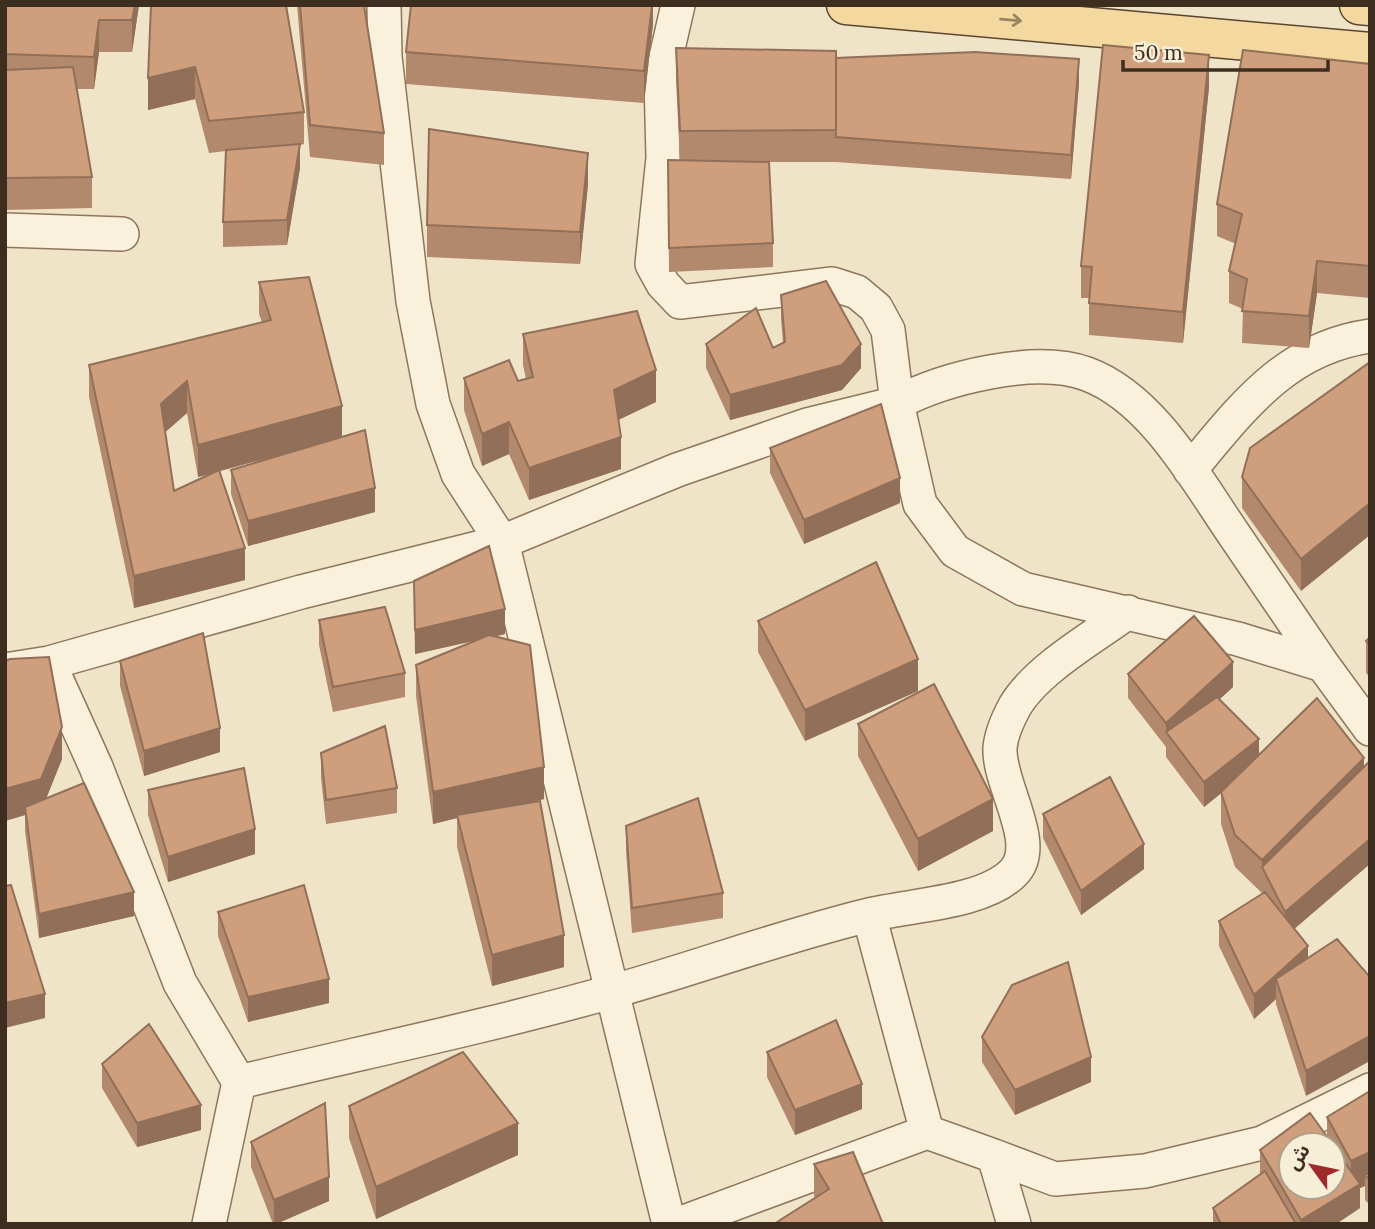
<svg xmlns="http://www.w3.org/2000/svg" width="1375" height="1229" font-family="Lora,'Noto Sans Arabic',serif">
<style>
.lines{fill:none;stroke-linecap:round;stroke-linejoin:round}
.minor-casing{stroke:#8d765c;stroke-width:36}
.major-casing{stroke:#5b4430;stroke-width:41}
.minor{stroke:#faf1dc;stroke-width:33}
.major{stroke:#f3d9a0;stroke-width:38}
.wall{fill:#b2896c;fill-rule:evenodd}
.shaded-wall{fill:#916f58}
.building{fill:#cf9f7d;stroke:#916f58;stroke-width:2}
.oneway{stroke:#988460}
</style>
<rect width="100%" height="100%" fill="#f0e4c8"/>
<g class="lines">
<g class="minor-casing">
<path id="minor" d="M384,5L385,57L413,301L433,404L458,474L502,542L669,1224
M678,5L661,79L663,158L652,264L663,284L680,302L832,284L857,292L876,308L888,330L897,403C944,378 1035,355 1087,374C1152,398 1196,479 1233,533C1263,577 1293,621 1323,665
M5,230L122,234
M1190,470C1242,408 1285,348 1370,336
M49,663L96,767L180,983L239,1082L209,1224
M5,670L49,663L301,592L502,542L677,470L807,425L897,403L920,504L955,551L1023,589L1238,639L1323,665L1370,729
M869,915L927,1132L994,1156L1014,1224
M239,1082C364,1052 490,1026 614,991C699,967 783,936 869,915C910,905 985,903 1014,872C1041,844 998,784 1000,748C1001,735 1009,717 1015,706C1037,669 1094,637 1128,612
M994,1156L1055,1179L1145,1171L1262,1143L1370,1090
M679,1224L927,1132"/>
</g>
<g class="major-casing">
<path id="major" d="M846,5L1370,52
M1359,5L1370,6"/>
</g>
<use href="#minor" class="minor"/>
<use href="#major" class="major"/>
</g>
<path class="wall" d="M5,5H139L132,52H99L94,89H77L92,177V208L5,210Z
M151,5L304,112V144L300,145V168L287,245L223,247V222L226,151L209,153L195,99L148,110Z
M297,5H364L384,133V165L310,157Z
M653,5V24L644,103L406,84V52Z
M676,48L836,58L1079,83L1071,179L836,162H769L773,243V267L669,272L668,160H680L676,80Z
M1370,64V298L1317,293L1309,348L1242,343L1243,309L1229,303V271L1236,244L1217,236V204Z
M1209,87L1183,343L1089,335V298H1081V266Z
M588,184L580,264L427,257V225Z
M259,282L342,437L375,512L248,546L231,494V470L305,448L219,471L245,580L134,608L89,397V365L262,322L259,314ZM187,413L198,477L213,473L174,491L165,432Z
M781,295L861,368L842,390L730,420L706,368V344L773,348L783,343L781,319Z
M523,334L656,402L618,420L621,469L529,500L509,454L482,466L464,410V378L518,381L526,379L523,365Z
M1370,362L1301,591L1242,508V477Z
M770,448L900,503L804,544L770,473Z
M414,605L505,634L493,637L544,799L522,804L564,967L492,986L457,847V818L433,824L416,696V665L477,640L415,654Z
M319,620L405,673V697L333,712L319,645Z
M758,621L918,691L805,741L758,652Z
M1370,637V678L1366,673V641Z
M120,661L220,752L144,776L120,686Z
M1128,674L1233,687L1219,700L1259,755L1294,929L1308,946L1306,1096L1276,1004V999L1254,1019L1219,946V921L1263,894L1235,867L1221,824V793L1204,807L1166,757V747L1128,698Z
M858,724L993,831L918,871L858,756Z
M321,753L397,788V813L326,824L321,778Z
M62,759L46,799L134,916L39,938L25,831V815L5,821Z
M148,790L255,854L168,882L148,815Z
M1043,814L1144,869L1081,915L1043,838Z
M626,826L723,893V918L632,933L626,851Z
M218,912L329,1003L248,1022L218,936Z
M982,1037L1091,1082L1015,1115L982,1062Z
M767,1052L862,1109L795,1135L767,1077Z
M102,1064L201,1130L137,1147L102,1088Z
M1370,1091V1205L1365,1200V1186L1360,1188V1208L1336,1224H1213V1208L1260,1174V1150L1327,1137V1117Z
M349,1106L518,1155L376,1219L349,1138Z
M251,1142L329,1201L276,1224H273L251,1167Z
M814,1164L883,1224L815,1198L814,1196Z"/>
<path class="shaded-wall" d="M135,5H139L132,52V20Z
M652,5H653V24L644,103V71Z
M99,20V52L94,89V57Z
M1209,55V87L1183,343V312Z
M1079,59V83L1071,179V155Z
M195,67V99L148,110V78Z
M300,144V168L287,245V220Z
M588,153V184L580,264V232Z
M1317,261V293L1309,348V316Z
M861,344V368L842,390L730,420V395Z
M656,370V402L614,422V390Z
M187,381V413L161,436V404Z
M342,406V438L198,477V445Z
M509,422V454L482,466V434Z
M621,437V469L529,500V468Z
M900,478V503L804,544V520Z
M375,488V512L248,546V521Z
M1370,503V535L1301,591V559Z
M245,548V580L134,608V576Z
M505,609V634L415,654V630Z
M918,659V691L805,741V710Z
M1233,662V687L1173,741L1166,732V747V723Z
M62,727V759L41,811L25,807V815L5,821V789Z
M220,728V752L144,776V751Z
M1259,739V763L1204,807V782Z
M1364,758V790L1262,867V892V860Z
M544,767V799L458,818L457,815V818L433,824V792Z
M993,799V831L918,871V839Z
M255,829V854L168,882V857Z
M1370,839V864L1285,937V912Z
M1144,844V869L1081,915V891Z
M134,892V916L39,938V914Z
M564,935V967L492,986V955Z
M1308,946V970L1276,979V999L1254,1019V995Z
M329,979V1003L248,1022V997Z
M45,994V1018L5,1028V1003Z
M1370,1036V1061L1306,1096V1071Z
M1091,1057V1082L1015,1115V1090Z
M862,1084V1109L795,1135V1110Z
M201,1105V1130L137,1147V1123Z
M518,1123V1155L376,1219V1187Z
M1370,1152V1180L1365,1175V1186L1360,1188V1208L1336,1224H1301V1220L1351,1190V1161Z
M329,1177V1201L276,1224H274V1200Z"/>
<path class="building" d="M5,5H135L132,20H99L94,57L5,54Z
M151,5H286L304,112L209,121L195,67L148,78Z
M300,5H364L384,133L310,125Z
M411,5H652L644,71L406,52Z
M1103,45L1209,55L1183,312L1089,303L1092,267L1081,266Z
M676,48L836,51V130L680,131Z
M1243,50L1370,64V266L1317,261L1309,316L1242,311L1247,279L1229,271L1242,214L1217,204Z
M975,52L1079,59L1071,155L836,137V58Z
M73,67L92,177L5,178V70Z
M429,129L588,153L580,232L427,225Z
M300,144L287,220L223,222L226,150Z
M668,160L769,162L773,243L669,248Z
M309,277L342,406L198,445L187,381L161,404L174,491L219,470L245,548L134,576L89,365L271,320L259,282Z
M826,281L861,344L842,365L730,395L706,344L756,308L773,348L785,342L781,295Z
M637,311L656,370L614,390L621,437L529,468L509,422L482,434L464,378L509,360L518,381L533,377L523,334Z
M1370,362V503L1301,559L1242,477L1250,448Z
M881,404L900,478L804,520L770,448Z
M365,430L375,488L248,521L231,470Z
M489,546L505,609L415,630L414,581Z
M876,562L918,659L805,710L758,621Z
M385,607L405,673L333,687L319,620Z
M1194,616L1233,662L1166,723L1128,674Z
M203,633L220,728L144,751L120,661Z
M489,635L530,645L544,767L433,792L416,665Z
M1370,637V646L1366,641Z
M49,657L62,727L41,779L5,789V661L10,659Z
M934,684L993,799L918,839L858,724Z
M1217,697L1259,739L1204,782L1166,732Z
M1317,698L1364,758L1262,860L1235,835L1221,792Z
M385,726L397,788L326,800L321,753Z
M1370,761V839L1285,912L1262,867Z
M244,768L255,829L168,857L148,790Z
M1110,777L1144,844L1081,891L1043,814Z
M84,783L134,892L39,914L25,807Z
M698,798L723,893L632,908L626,826Z
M540,801L564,935L492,955L457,815Z
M11,885L45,994L5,1003V886Z
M304,885L329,979L248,997L218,912Z
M1265,892L1308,946L1254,995L1219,921Z
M1337,939L1370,977V1036L1306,1071L1276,979Z
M1068,962L1091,1057L1015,1090L982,1037L1012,985Z
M836,1020L862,1084L795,1110L767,1052Z
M149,1024L201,1105L137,1123L102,1064Z
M463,1052L518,1123L376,1187L349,1106Z
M1370,1091V1152L1351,1161L1327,1117Z
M325,1103L329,1177L274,1200L251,1142Z
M1310,1113L1333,1145H1291V1187H1333V1146L1360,1184L1301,1220L1260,1150Z
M853,1152L883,1224H774L829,1189L814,1164Z
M1265,1171L1296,1224H1221L1213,1208Z
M1370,1173V1180L1365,1175Z"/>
<defs><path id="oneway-shaft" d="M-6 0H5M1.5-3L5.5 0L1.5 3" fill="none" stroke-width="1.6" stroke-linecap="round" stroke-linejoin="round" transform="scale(1.75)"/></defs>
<use class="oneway" href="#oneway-shaft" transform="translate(1011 20) rotate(5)"/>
<rect width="1375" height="1229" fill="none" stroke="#3d2e20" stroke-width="14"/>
<g transform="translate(1312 1166) rotate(303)"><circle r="33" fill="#f7eed8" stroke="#ada18e" stroke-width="2"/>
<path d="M0-5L12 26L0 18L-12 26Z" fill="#9e2a2b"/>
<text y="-10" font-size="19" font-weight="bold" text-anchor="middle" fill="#3d2e20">ش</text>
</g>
<path d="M1123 60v10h205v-10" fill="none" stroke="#3d2e20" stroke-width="3.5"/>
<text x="1134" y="60" font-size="21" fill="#3d2e20" stroke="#f7eed8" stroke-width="5" paint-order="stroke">50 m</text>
</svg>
